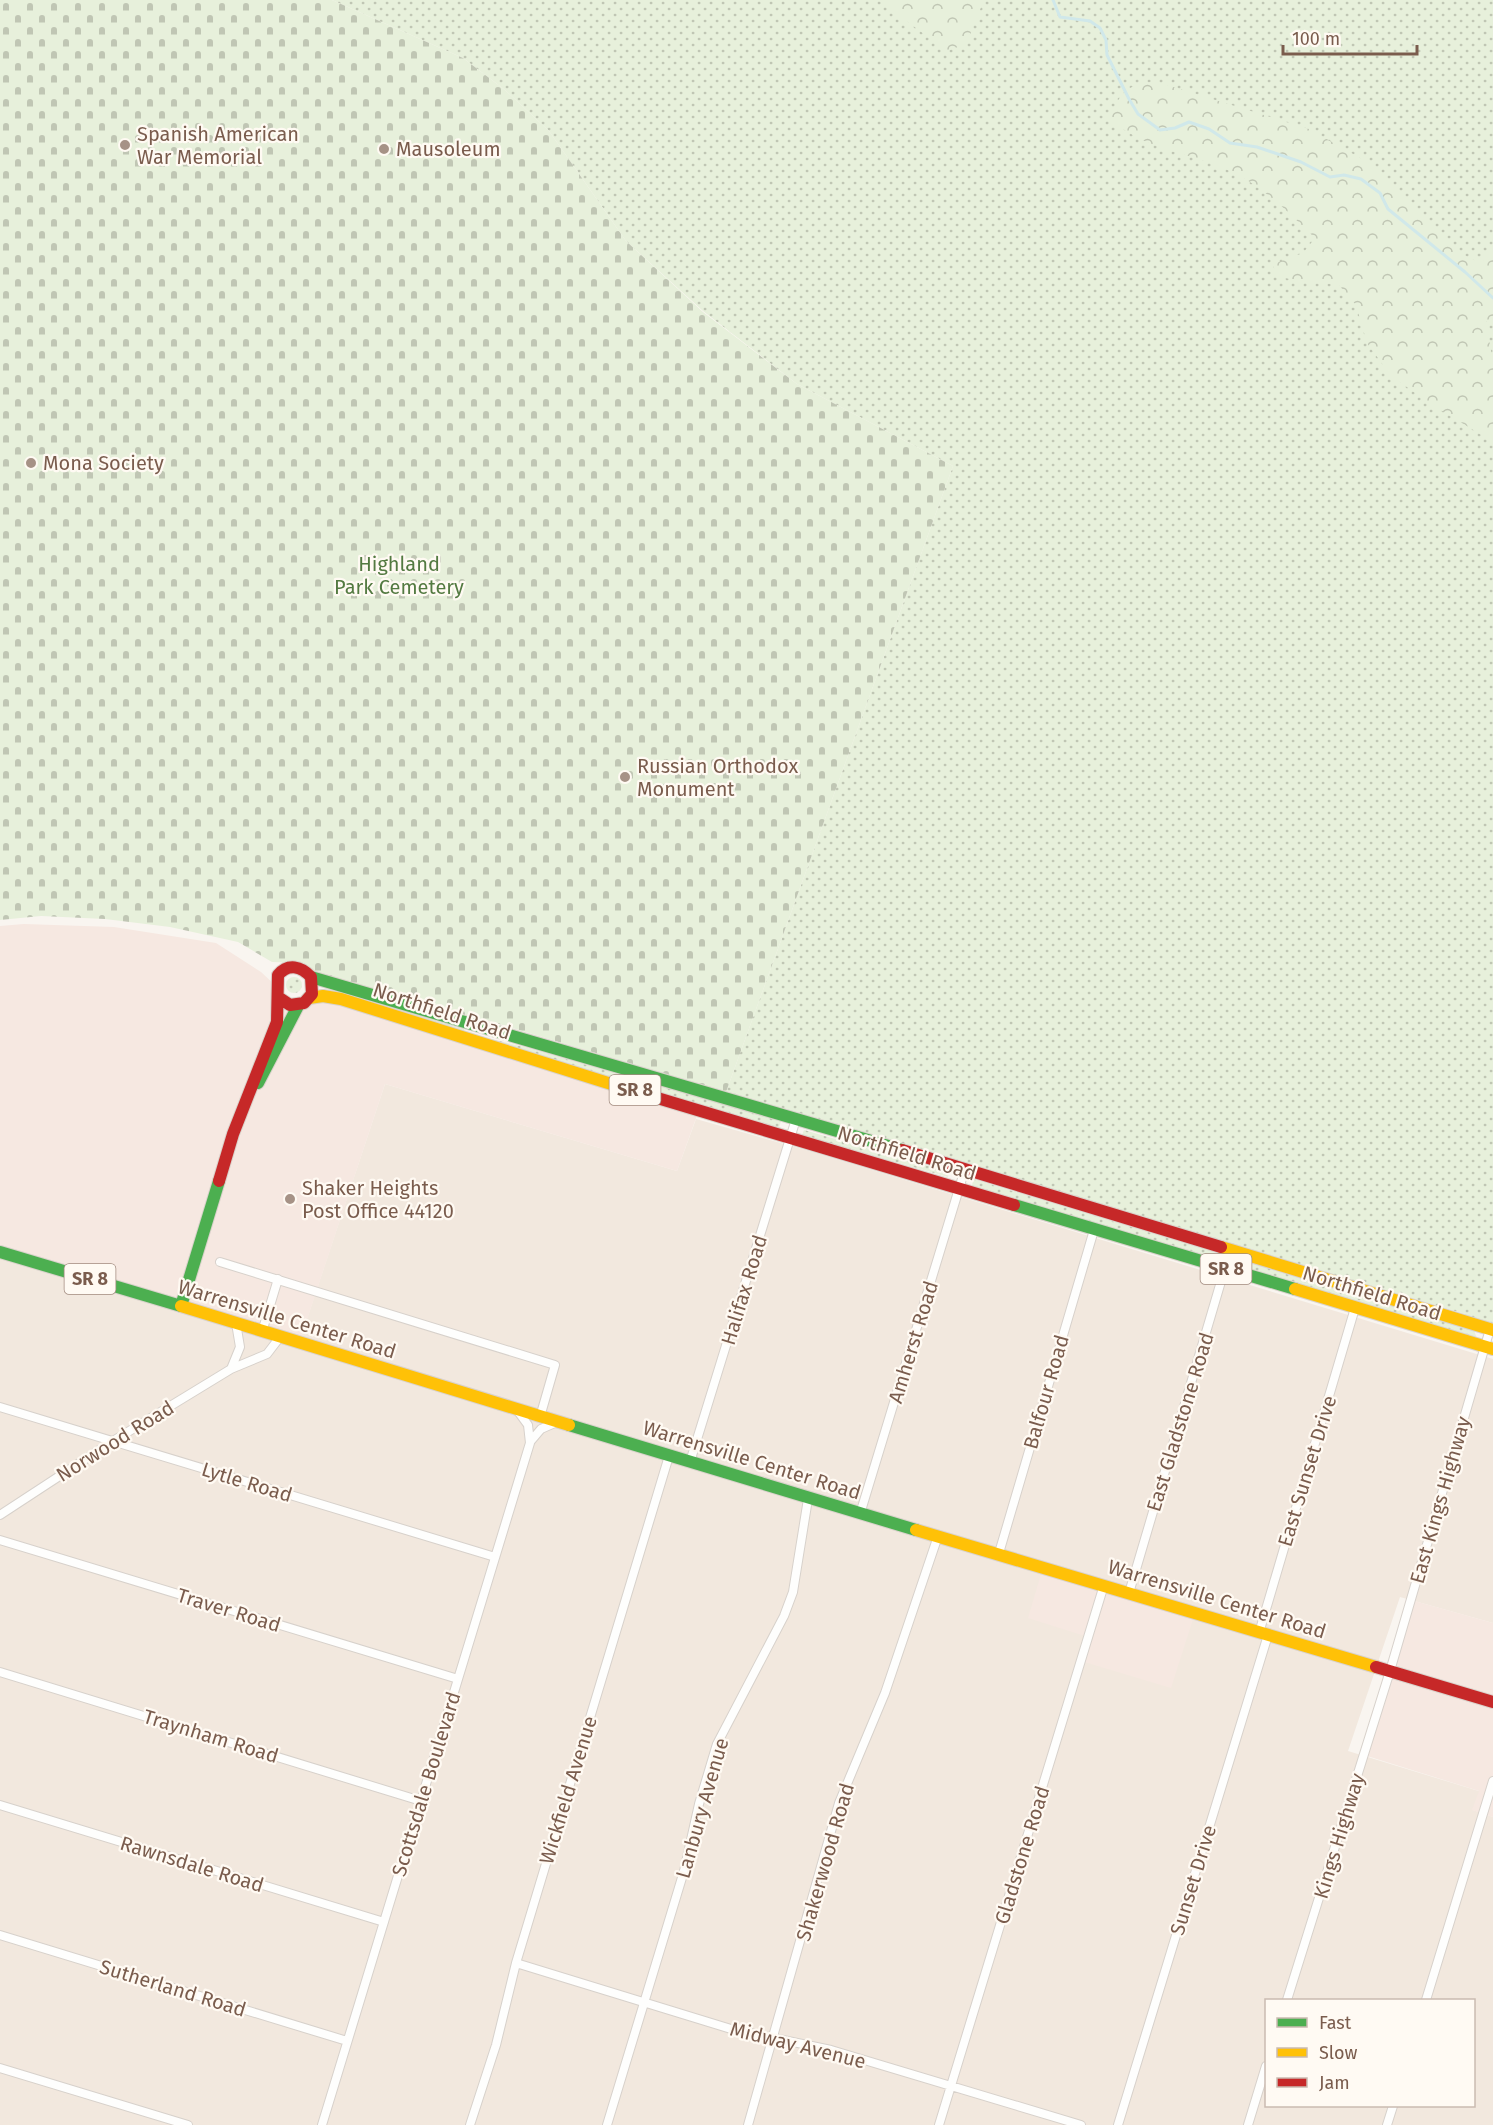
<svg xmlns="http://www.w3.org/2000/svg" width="1493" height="2125" font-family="'Fira Sans',sans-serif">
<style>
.residential{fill:#f2e8de;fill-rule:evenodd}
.commercial{fill:#f6e8e1}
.grass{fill:url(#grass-dots)}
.forest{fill:url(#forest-crowns)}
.cemetery{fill:url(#cemetery-stones)}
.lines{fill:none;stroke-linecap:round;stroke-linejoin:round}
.stream{stroke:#d0e8ea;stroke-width:3}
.street-casing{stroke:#d7d1cb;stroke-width:10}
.fast-casing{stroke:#d9d2cb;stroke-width:14}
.slow-casing{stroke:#d9d2cb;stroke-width:14}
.jam-casing{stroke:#d9d2cb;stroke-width:14}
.street{stroke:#fefefd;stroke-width:8}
.fast{stroke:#4caf50;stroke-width:12}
.slow{stroke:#ffc107;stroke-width:12}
.jam{stroke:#c62828;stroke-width:12}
.poi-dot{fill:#a69286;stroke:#fffaf3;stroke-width:2}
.labels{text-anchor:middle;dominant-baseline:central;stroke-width:4.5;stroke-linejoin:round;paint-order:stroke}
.shield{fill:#fffaf3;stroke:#a28b7f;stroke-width:1.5}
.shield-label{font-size:18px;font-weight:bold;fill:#7a5c4d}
.poi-label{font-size:20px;fill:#7a5c4d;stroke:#fffaf3;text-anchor:start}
.park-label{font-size:20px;fill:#537a41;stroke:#fffaf3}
.street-label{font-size:20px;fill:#7a5c4d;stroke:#fffaf3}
</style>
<defs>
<pattern id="grass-dots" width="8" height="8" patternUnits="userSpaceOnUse" patternTransform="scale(1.5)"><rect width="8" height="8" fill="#e7f0db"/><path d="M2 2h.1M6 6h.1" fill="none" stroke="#c0c6b4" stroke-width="1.8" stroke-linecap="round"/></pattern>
<pattern id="forest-crowns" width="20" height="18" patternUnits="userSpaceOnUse" patternTransform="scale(1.5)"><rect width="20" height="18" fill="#e7f0db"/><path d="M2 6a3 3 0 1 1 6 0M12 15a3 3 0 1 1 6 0" fill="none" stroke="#c0c6b4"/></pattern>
<pattern id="cemetery-stones" width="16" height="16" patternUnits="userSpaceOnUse" patternTransform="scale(1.5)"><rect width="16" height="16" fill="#e7f0db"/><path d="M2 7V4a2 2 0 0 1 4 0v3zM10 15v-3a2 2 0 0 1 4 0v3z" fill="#c0c6b4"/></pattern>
</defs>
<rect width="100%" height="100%" fill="#f9f5f0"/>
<path class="residential" d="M385,1084L677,1171L696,1119L816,1153L1493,1359V1623L1400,1597L1348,1751L1482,1792L1473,1810L1493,1817V2125H0V1252L299,1343ZM1266,2000H1474V2106H1266Z"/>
<path class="commercial" d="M24,924L114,927L216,943L261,972L275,985L282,1001L323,996L699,1110L677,1171L385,1084L299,1344L0,1252V926Z
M1043,1567L1195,1613L1171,1688L1081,1661L1088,1637L1028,1618Z
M1411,1600L1493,1623V1817L1472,1810L1479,1791L1364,1755Z"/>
<path class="grass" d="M332,0H1493V1330H1474L1476,1336L1472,1338L1237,1266L1238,1261H1243L1461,1326L1465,1314L726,1092L953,466L797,384L703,311L626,241L549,131L505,90L463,58Z
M286 985a8 8 0 1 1 16 0a8 8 0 1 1-16 0Z
M338,990L465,1026L463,1032L338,994Z
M491,1039L524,1047L781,1121L779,1128L492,1042Z
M804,1130L946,1171L949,1173L948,1177L802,1135Z
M973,1179L1214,1252L1217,1257L1211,1259L972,1186Z"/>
<path class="forest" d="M878,0H984L966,44L947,51Z
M1157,82L1309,129L1362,159L1384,178L1459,253L1481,263L1493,248V316L1486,322L1493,362V442L1434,406L1391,376L1367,343L1356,305L1338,284L1308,283L1276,276L1273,264L1303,253L1315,238C1287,211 1260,183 1223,168C1180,150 1149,151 1109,119C1120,93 1127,83 1157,82Z"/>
<path class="cemetery" d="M0,0H332L463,58L505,90L549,131L626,241L703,312L797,384L953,466L726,1092L489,1021L326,980L301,963L272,962L238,942L170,927L105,919L41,916L0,920Z"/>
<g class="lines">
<path class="stream" d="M1053,0L1060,17L1090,21L1100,28L1106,40L1107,55L1129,99L1138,114L1160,130L1175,128L1189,122L1209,129L1230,143L1257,147L1301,162L1330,177L1344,175L1361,179L1380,193L1388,209L1465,272L1493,298"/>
<g class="street-casing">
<path id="street" d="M220,1262L555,1365L540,1417
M262,1332L278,1279
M231,1369L240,1347L236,1323
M0,1407L495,1557
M530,1442L541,1429L557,1422
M690,1462L796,1119
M860,1514L965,1169
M0,1515L113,1441L231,1369L267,1354L280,1337
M0,1540L458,1679
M999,1553L1094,1230
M1129,1593L1230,1251
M1259,1633L1355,1308
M0,1672L421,1801
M0,1805L384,1922
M0,1935L347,2041
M516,1963L731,2029L831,2050L1081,2125
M1287,2000L1390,1671L1490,1329
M1426,2000L1493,1781
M0,2068L188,2125
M322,2125L530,1443L528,1425L517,1410
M470,2125L496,2045L516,1963L669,1456
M607,2125L684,1871L699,1804L717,1744L784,1616L793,1592L808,1499
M748,2125L839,1803L885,1693L938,1536
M939,2125L1104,1585
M1118,2125L1268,1635
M1248,2125L1266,2066
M1387,2125L1393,2106"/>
</g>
<g class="fast-casing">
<path id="fast" d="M311,977L902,1150
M258,1083L299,1004
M1014,1205L1295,1289
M0,1252L181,1306L219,1181
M569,1425L916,1530"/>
</g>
<g class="slow-casing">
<path id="slow" d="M309,998L323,996L341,999L624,1088
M1221,1247L1493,1330
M1295,1289L1493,1349
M181,1306L569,1425
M916,1530L1376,1667"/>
</g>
<g class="jam-casing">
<path id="jam" d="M624,1088L1014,1205
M902,1150L1221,1247
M219,1181L233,1134L277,1022L278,975C288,963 301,966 311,977L312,994L304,1003L290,1005L278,997
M1376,1667L1493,1702"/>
</g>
<use href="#street" class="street"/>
<use href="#fast" class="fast"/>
<use href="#slow" class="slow"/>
<use href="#jam" class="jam"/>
</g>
<g class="poi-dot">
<circle cx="125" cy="145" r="6"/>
<circle cx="384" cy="149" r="6"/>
<circle cx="31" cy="463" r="6"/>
<circle cx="625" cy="777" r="6"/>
<circle cx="290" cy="1199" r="6"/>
</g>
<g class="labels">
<g class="shield">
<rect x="609.5" y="1075" width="51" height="30" rx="4.5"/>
<rect x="1200.5" y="1254" width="51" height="30" rx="4.5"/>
<rect x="64.5" y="1264" width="51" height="30" rx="4.5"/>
</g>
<g class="shield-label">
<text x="635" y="1090">SR 8</text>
<text x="1226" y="1269">SR 8</text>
<text x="90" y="1279">SR 8</text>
</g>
<g class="poi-label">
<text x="137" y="134">Spanish American<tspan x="137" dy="23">War Memorial</tspan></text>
<text x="396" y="149">Mausoleum</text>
<text x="43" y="463">Mona Society</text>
<text x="637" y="766">Russian Orthodox<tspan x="637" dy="23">Monument</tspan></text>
<text x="302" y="1188">Shaker Heights<tspan x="302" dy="23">Post Office 44120</tspan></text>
</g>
<g class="park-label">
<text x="399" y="564">Highland<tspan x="399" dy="23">Park Cemetery</tspan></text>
</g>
<g class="street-label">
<text transform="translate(442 1011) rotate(18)">Northfield Road</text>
<text transform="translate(907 1153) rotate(17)">Northfield Road</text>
<text transform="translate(744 1290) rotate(-73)">Halifax Road</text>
<text transform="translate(1372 1293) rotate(17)">Northfield Road</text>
<text transform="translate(287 1319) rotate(17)">Warrensville Center Road</text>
<text transform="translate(913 1342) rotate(-73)">Amherst Road</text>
<text transform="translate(1046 1392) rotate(-74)">Balfour Road</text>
<text transform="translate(1180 1422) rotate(-73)">East Gladstone Road</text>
<text transform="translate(115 1441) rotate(-32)">Norwood Road</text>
<text transform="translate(752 1460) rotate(17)">Warrensville Center Road</text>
<text transform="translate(1307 1471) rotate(-73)">East Sunset Drive</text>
<text transform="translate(247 1482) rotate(17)">Lytle Road</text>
<text transform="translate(1440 1500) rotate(-74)">East Kings Highway</text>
<text transform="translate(1217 1599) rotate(17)">Warrensville Center Road</text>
<text transform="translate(229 1610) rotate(17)">Traver Road</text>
<text transform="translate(211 1736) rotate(17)">Traynham Road</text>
<text transform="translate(426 1784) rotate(-73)">Scottsdale Boulevard</text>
<text transform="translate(568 1790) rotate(-73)">Wickfield Avenue</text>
<text transform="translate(702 1808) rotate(-74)">Lanbury Avenue</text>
<text transform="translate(1339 1836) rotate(-73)">Kings Highway</text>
<text transform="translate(1022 1855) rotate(-73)">Gladstone Road</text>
<text transform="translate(825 1862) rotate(-74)">Shakerwood Road</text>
<text transform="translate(192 1864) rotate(17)">Rawnsdale Road</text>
<text transform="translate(1193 1880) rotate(-73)">Sunset Drive</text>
<text transform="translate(173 1988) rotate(17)">Sutherland Road</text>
<text transform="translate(798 2045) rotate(14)">Midway Avenue</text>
</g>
</g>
<rect x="1265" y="1999" width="210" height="108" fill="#fffaf3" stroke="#cabbb1" stroke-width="1.5"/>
<rect x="1277" y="2018" width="30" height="9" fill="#4caf50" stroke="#cabbb1" stroke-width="1.5"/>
<text x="1319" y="2029" font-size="18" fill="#7a5c4d">Fast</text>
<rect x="1277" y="2048" width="30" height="9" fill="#ffc107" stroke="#cabbb1" stroke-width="1.5"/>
<text x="1319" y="2059" font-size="18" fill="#7a5c4d">Slow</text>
<rect x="1277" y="2078" width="30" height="9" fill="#c62828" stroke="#cabbb1" stroke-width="1.5"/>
<text x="1319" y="2089" font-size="18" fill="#7a5c4d">Jam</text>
<path d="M1283 45v9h134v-9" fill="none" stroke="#7a5c4d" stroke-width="3"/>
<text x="1292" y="45" font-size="18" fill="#7a5c4d" stroke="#fffaf3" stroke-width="4.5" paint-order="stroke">100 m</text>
</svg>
